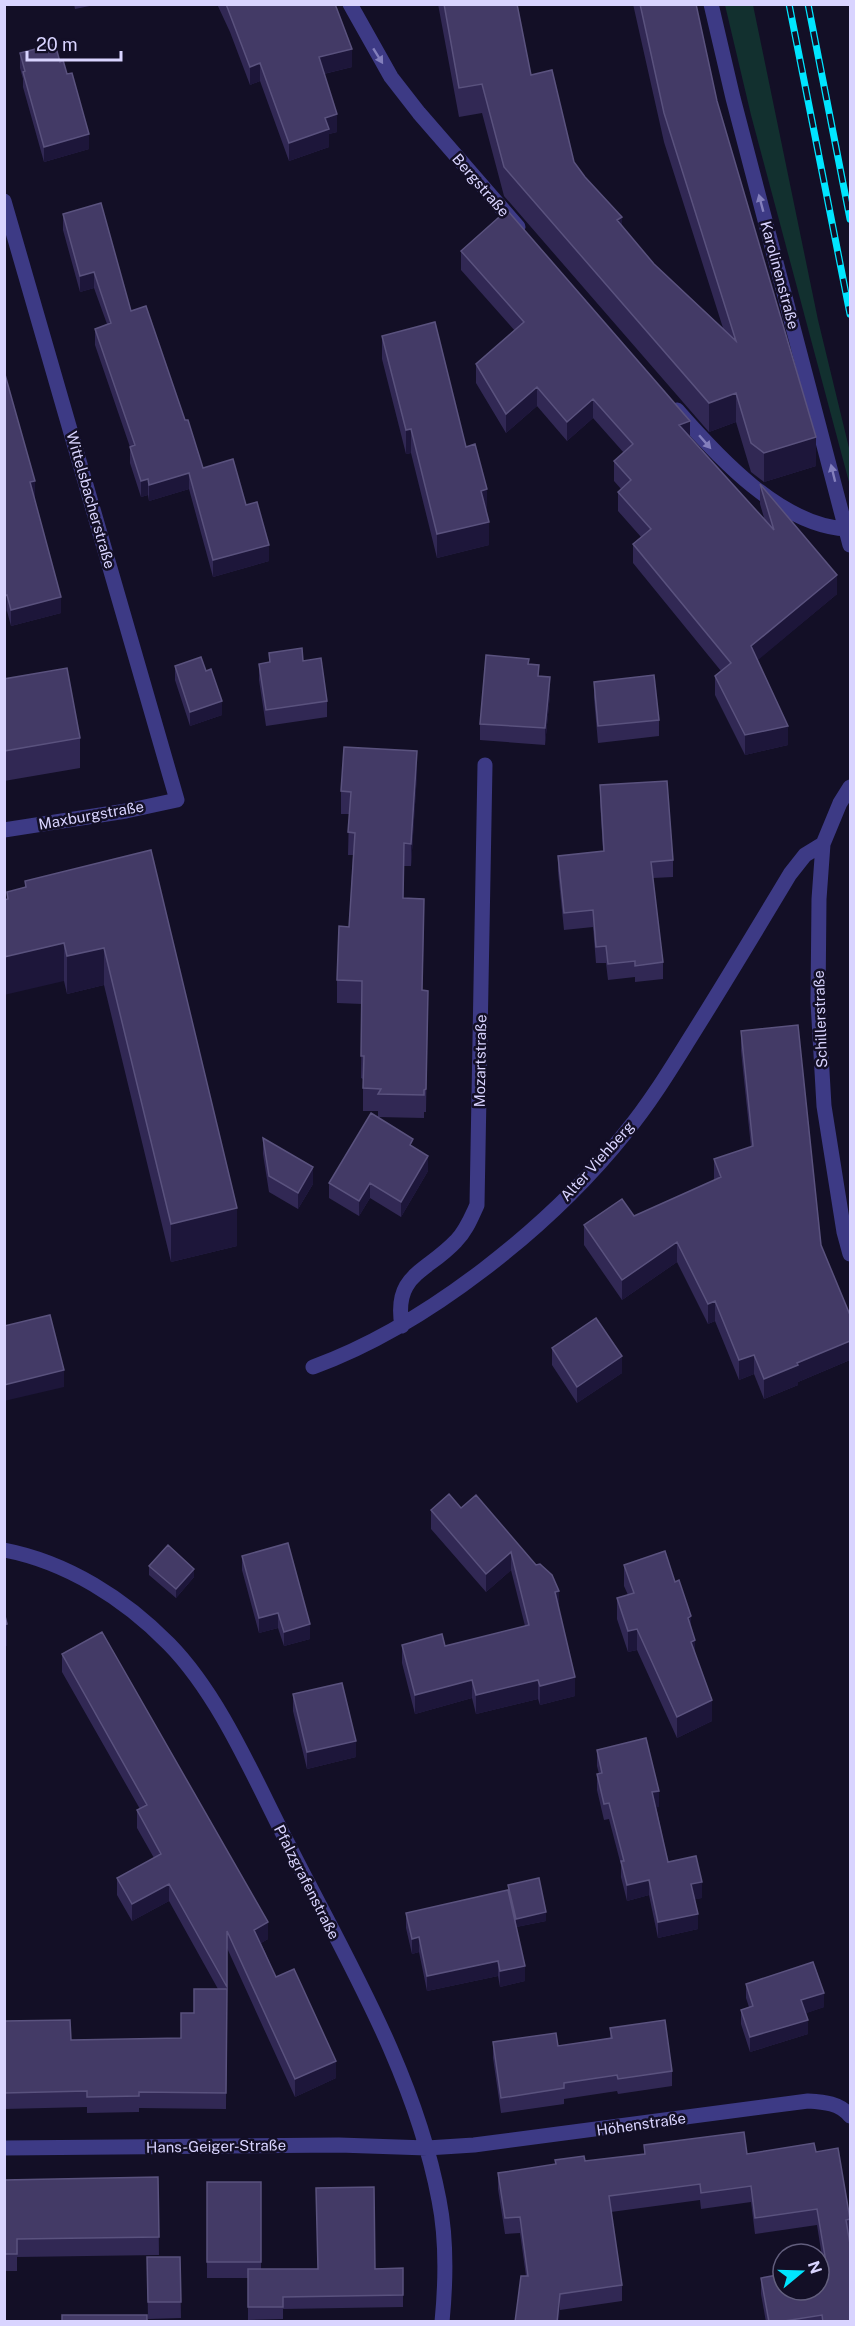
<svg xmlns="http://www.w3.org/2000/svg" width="855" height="2326" font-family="'Public Sans',sans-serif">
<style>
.green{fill:#12302f}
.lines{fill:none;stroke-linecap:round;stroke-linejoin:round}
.minor{stroke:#3d3a85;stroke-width:15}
.rail-casing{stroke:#00e5ff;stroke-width:7}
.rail{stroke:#130f26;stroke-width:4.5;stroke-dasharray:14;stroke-linecap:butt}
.wall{fill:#312854}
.shaded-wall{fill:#1d163a}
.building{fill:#433a66;stroke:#5a527e;stroke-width:1.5}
.oneway{fill:#837fbc}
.labels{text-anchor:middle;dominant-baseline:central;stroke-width:5;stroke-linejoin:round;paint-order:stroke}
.street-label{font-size:15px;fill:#d9d4ff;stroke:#130f26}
</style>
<rect width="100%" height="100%" fill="#130f26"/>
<path class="green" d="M725,5H753L818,320L850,452L849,482L751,115Z"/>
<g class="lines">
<path class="minor" d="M350,4L391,77L419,113L518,227
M711,4L733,98L850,545
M4,201L177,800L126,811L4,830
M677,410C718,457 781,526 847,529
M850,787L840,803L823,844L819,899L818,1002L824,1106L844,1232L850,1254
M402,1326C393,1274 426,1273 456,1241C466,1231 471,1218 477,1205L485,765
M313,1367C426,1326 551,1226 626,1132C650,1103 670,1070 690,1038C724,984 757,929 790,874L805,855L823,844
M4,1550C67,1562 125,1599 169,1644C220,1696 254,1778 287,1842C345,1957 415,2072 439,2200C447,2240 446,2281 442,2322
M4,2148L339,2145L427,2148L474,2145L808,2101C824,2102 840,2103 850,2116"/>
<g class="rail-casing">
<path id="rail" d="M789,4L850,314
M808,4L850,219"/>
</g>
<use href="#rail" class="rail"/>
</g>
<path class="wall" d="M74,4H99L75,9Z
M217,4H335L352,67L324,74L337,132L329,134V147L289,161L260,81L250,85L230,32Z
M438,4H517L531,75L574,162L622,226L654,264L723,328L664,142L633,4H696L717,101L816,466L764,482L751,472L736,422L709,432L504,196L482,113L459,117Z
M20,53L60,62L89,149L44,162L23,87V79L20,68Z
M63,214L131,311L185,420L203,468L246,505L269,561L213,577L189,489L149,501L148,495L141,497L130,463V447L95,345V329L107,324L94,288L80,292L63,230Z
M461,251L690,437L765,521L760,504V484L837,594L757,660L788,745L745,755L715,695V676L721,671L633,563V544L641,537L618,511V492L621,489L614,481V461L624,453L593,418L567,441L537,406L506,433L476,383V364L515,331L461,270Z
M382,336L487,513L489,545L437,558L411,453L406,454L382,359Z
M4,371L35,497H34L61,613L11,626L7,611L4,612Z
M269,653L327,701V717L266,726L259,680V664L269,662Z
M529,664L550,694L545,745L480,740V724Z
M175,666L222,715L190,726L175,680Z
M4,679L80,738V768L4,781Z
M594,682L659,720V736L598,743L594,698Z
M417,774L411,866H404L403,898L424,922L422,991H428L426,1112H424V1118L378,1117V1111H363V1079L361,1078L362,1004L337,1003V980L349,927L353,855H348L349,814H341V791Z
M600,785L673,860V877L653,878L663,962V979L635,982V977L608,980L606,963H596L593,927L564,930L558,872V856L603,851L600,802Z
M151,850L237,1246L171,1262L104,985L67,994L64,981L7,899V892L25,888V881Z
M741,1031L821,1245L850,1315V1360L798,1382V1385L764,1399L754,1374L739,1380L715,1321L708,1324L677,1262L622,1300L584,1245V1225L634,1216L714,1180V1159L751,1147L741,1051Z
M263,1138L313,1184L298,1209L269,1192L263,1154Z
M428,1171L401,1217L370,1198L359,1216L329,1198V1183Z
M552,1348L622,1373L577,1403L552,1365Z
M476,1495L559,1610L575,1696L540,1705L538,1699L476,1714L472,1698L415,1714L402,1663V1645L445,1646L525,1626L511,1570L486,1592L431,1529V1510L461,1508Z
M849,1503H850V1524L849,1520Z
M242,1556L310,1639L284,1646L278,1628L259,1633L242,1570Z
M624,1565L691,1628L695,1655L712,1721L677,1738L637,1650L628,1652L617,1619V1598L628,1595L624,1586Z
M149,1566L194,1577L176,1598L149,1575Z
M62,1654L268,1939L261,1943L276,1977L336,2078L295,2097L227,1948L226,2109L139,2108V2112L87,2113V2107L4,2109V2021L71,2040L181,2038L194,2013L218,1989L169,1901L132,1921L117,1895V1878L154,1858L137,1828V1810L140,1809L62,1672Z
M293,1694L356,1757L307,1769L293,1711Z
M597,1750L659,1807H656L668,1862L702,1898L695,1899L698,1929L658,1938L649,1895L627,1901L621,1877V1865L609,1819L604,1820L597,1790V1774H599L597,1766Z
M508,1885L546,1921L516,1927L525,1981L500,1987L498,1976L427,1991L419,1952L412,1954L406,1928V1913L508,1892Z
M746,1984L824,2007L806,2013L808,2034L750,2052L741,2024V2010L749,2007L746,1998Z
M610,2028L672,2071V2086L618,2094L617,2091L564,2099V2104L501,2113L493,2058V2042L558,2046L610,2038Z
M644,2145L747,2154L816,2152L850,2219V2235L849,2236L850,2322H766L761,2294V2278L782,2274V2270L823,2263L817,2225L755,2234L751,2202L701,2209L700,2200L611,2212L622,2285V2301L560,2310L526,2276L520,2233L505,2234L498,2189V2173L555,2164V2160L585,2161L644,2154Z
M158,2177L159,2255L17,2257V2271H4V2180Z
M207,2182H261V2269L403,2268V2307L283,2309V2319L248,2320V2278H207Z
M147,2257H180L181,2318L148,2319Z"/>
<path class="shaded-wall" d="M352,49V67L319,75V57Z
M260,63V81L250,85V67Z
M337,114V132L329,134V147L289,161V143L325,118Z
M89,134V149L44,162V147Z
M622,217V246L617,220Z
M94,272V288L80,292V276Z
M537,387V406L506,433V414Z
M736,393V422L709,432V403Z
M593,399V418L567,441V422Z
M690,421V440L679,425Z
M411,429V453L406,454V430Z
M816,437V466L764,482V453Z
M189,473V489L149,501V485Z
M148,479V495L141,497V481Z
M35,481V497L30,498V482Z
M487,489V513L481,514V491Z
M489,522V545L437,558V534Z
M269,545V561L213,577V560Z
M837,575V594L751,666V646Z
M7,595V611L4,612V596Z
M61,597V613L11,626V610Z
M550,677V694L545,745V728Z
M222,701V715L190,726V712Z
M788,726V745L745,755V735Z
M417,751V774L411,866V844Z
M424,899V922L422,1013V990Z
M64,943V981L4,995V957Z
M104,948V985L67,994V956Z
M428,1156V1171L401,1217V1202Z
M313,1167V1184L298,1209V1193Z
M370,1183V1198L359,1216V1201Z
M237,1208V1246L171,1262V1224Z
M677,1242V1262L622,1300V1280Z
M715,1301V1321L708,1324V1304Z
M850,1341V1360L798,1382V1385L764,1399V1379L797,1363Z
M754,1355V1374L739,1380V1360Z
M622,1356V1373L577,1403V1387Z
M64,1370V1387L4,1401V1385Z
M511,1552V1570L486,1592V1574Z
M194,1569V1577L176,1598V1589Z
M559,1591V1610L555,1592Z
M278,1613V1628L259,1633V1618Z
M691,1616V1637L688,1618Z
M7,1624V1646L4,1647V1625Z
M310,1624V1639L284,1646V1632Z
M637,1629V1650L628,1652V1631Z
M695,1640V1661L691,1642Z
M575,1677V1696L540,1705V1686Z
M472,1680V1698L415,1714V1695Z
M538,1680V1699L476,1714V1695Z
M712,1700V1721L677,1738V1717Z
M356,1741V1757L307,1769V1752Z
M659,1791V1807L652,1808V1792Z
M649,1880V1895L627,1901V1885Z
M702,1882V1898L691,1900V1884Z
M169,1884V1901L132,1921V1904Z
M546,1912V1921L516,1927V1919Z
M698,1914V1929L658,1938V1922Z
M268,1922V1939L254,1947V1930Z
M419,1937V1952L412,1954V1939Z
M498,1961V1976L427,1991V1976Z
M525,1966V1981L500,1987V1971Z
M824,1993V2007L801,2015V2000Z
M808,2020V2034L750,2052V2037Z
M336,2061V2078L295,2097V2079Z
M560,2294V2310L559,2322H557Z"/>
<path class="building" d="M226,4H335L352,49L319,57L337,114L325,118L329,129L289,143L260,63L250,67Z
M444,4H517L531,75L552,70L574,162L585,177L622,217L617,220L654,264L736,341L664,113L640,4H696L717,101L816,437L764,453L751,443L736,393L709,403L504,167L482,84L459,88Z
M55,44L60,62L63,60L67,74L72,73L89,134L44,147L23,72L25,71L20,53Z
M101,203L131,311L146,306L185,420H188L203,468L233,459L246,505L257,502L269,545L213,560L189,473L149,485L148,479L141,481L130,447L135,445L95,329L111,323L94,272L80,276L63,214Z
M507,210L690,421L679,425L774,530L760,484L837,575L751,646L788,726L745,735L715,676L731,663L633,544L651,529L618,492L631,480L614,461L633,444L593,399L567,422L537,387L506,414L476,364L524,322L461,251Z
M435,322L466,447L475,444L487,489L481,491L489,522L437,534L411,429L406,430L382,336Z
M4,371L35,481L30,482L61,597L11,610L7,595L4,596Z
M302,648L303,661L321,658L327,701L266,710L259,664L270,662L269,653Z
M486,655L529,659L528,664L539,665L538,676L550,677L545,728L480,724Z
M201,657L206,671L211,669L222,701L190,712L175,666Z
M67,668L80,738L4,751V679Z
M654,675L659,720L598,726L594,682Z
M344,747L417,751L411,844L404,843L403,898L424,899L422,990L428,991L426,1089L424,1090V1095L378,1094L381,1089L363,1088L364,1056H361L362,981L337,980L339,926L349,927L355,833L348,832L351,792L341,791Z
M667,781L673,860L651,862L663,962L635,966V961L608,964L606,946L596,947L593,910L564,913L558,856L604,851L600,785Z
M151,850L237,1208L171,1224L104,948L67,956L64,943L4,957V900L8,899L7,892L26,887L25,881Z
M798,1025L821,1245L850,1315V1341L797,1363L798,1365L764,1379L754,1355L739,1360L715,1301L708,1304L677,1242L622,1280L584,1225L622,1199L634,1216L721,1177L714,1159L753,1146L741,1031Z
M371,1113L413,1139L410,1145L428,1156L401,1202L370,1183L359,1201L329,1183Z
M263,1138L313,1167L298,1193L269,1176Z
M50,1315L64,1370L4,1385V1326Z
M596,1318L622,1356L577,1387L552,1348Z
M449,1494L461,1508L476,1495L536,1565L540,1564L552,1575L559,1591L555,1592L575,1677L540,1686L538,1680L476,1695L472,1680L415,1695L402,1645L442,1634L445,1646L529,1625L511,1552L486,1574L431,1510Z
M288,1543L310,1624L284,1632L278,1613L259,1618L242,1556Z
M168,1545L194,1569L176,1589L149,1566Z
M665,1551L675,1582L679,1580L691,1616L688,1618L695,1640L691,1642L712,1700L677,1717L637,1629L628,1631L617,1598L634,1593L624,1565Z
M4,1612L7,1624L4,1625Z
M102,1632L268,1922L254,1930L276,1977L294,1969L336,2061L295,2079L227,1931V1987L169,1884L132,1904L117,1878L161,1854L137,1810L147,1805L62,1654Z
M342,1683L356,1741L307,1752L293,1694Z
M646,1738L659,1791L652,1792L668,1862L696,1856L702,1882L691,1884L698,1914L658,1922L649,1880L627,1885L621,1861H624L609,1803L604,1804L597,1774L602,1773L597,1750Z
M539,1878L546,1912L516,1919L508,1885Z
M508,1890L525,1966L500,1971L498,1961L427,1976L419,1937L412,1939L406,1913Z
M813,1962L824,1993L801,2000L808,2020L750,2037L741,2010L753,2006L746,1984Z
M194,1989H227L226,2093L139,2092V2096L87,2097V2091L4,2093V2021L70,2020L71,2040L181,2038V2013H194Z
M665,2020L672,2071L618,2079L617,2075L564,2083V2088L501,2098L493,2042L556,2033L558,2046L612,2038L610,2028Z
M744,2132L747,2154L814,2143L816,2152L838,2148L850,2219L846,2220L850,2244V2322H823L822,2315L778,2322H769L761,2278L783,2274V2290H819V2263L826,2262L817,2209L755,2218L751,2186L701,2193L700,2184L609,2196L622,2285L560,2294L557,2322H515L521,2276H528L520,2217L505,2218L498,2173L556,2164L555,2160L584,2156L585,2161L645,2154L644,2145Z
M158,2177L159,2237L17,2239V2254H4V2180Z
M207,2182H261V2262H207Z
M374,2187L375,2269L403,2268V2295L283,2297V2307H248V2269H318L316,2188Z
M147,2257H180L181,2302H148Z
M62,2315H147V2322H62Z"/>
<defs><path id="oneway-solid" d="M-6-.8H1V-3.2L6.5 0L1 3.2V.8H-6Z" transform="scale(1.5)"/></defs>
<g class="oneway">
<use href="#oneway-solid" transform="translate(378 56) rotate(58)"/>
<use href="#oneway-solid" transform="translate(761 203) rotate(-105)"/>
<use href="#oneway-solid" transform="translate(705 442) rotate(49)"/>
<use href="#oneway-solid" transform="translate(833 473) rotate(-104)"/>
</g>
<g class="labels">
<g class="street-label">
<text transform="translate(481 185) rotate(49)">Bergstraße</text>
<text transform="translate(780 275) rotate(75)">Karolinenstraße</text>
<text transform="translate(91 500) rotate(74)">Wittelsbacherstraße</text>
<text transform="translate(91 815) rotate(-10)">Maxburgstraße</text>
<text transform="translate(820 1019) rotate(-92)">Schillerstraße</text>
<text transform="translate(480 1061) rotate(-89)">Mozartstraße</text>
<text transform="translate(597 1161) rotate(-48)">Alter Viehberg</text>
<text transform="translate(307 1882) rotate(63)">Pfalzgrafenstraße</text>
<text transform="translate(641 2124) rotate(-8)">Höhenstraße</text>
<text transform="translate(216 2146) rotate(-1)">Hans-Geiger-Straße</text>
</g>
</g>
<rect width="855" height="2326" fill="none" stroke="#d9d4ff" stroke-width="12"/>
<g transform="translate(801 2272) rotate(71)"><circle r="28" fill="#130f26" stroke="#625e7d" stroke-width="1.5"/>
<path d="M0-4.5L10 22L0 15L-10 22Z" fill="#00e5ff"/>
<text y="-9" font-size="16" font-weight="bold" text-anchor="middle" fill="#d9d4ff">N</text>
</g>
<path d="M27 51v9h94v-9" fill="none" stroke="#d9d4ff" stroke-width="3"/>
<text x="36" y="51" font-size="18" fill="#d9d4ff" stroke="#130f26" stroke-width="4.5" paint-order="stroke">20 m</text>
</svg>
